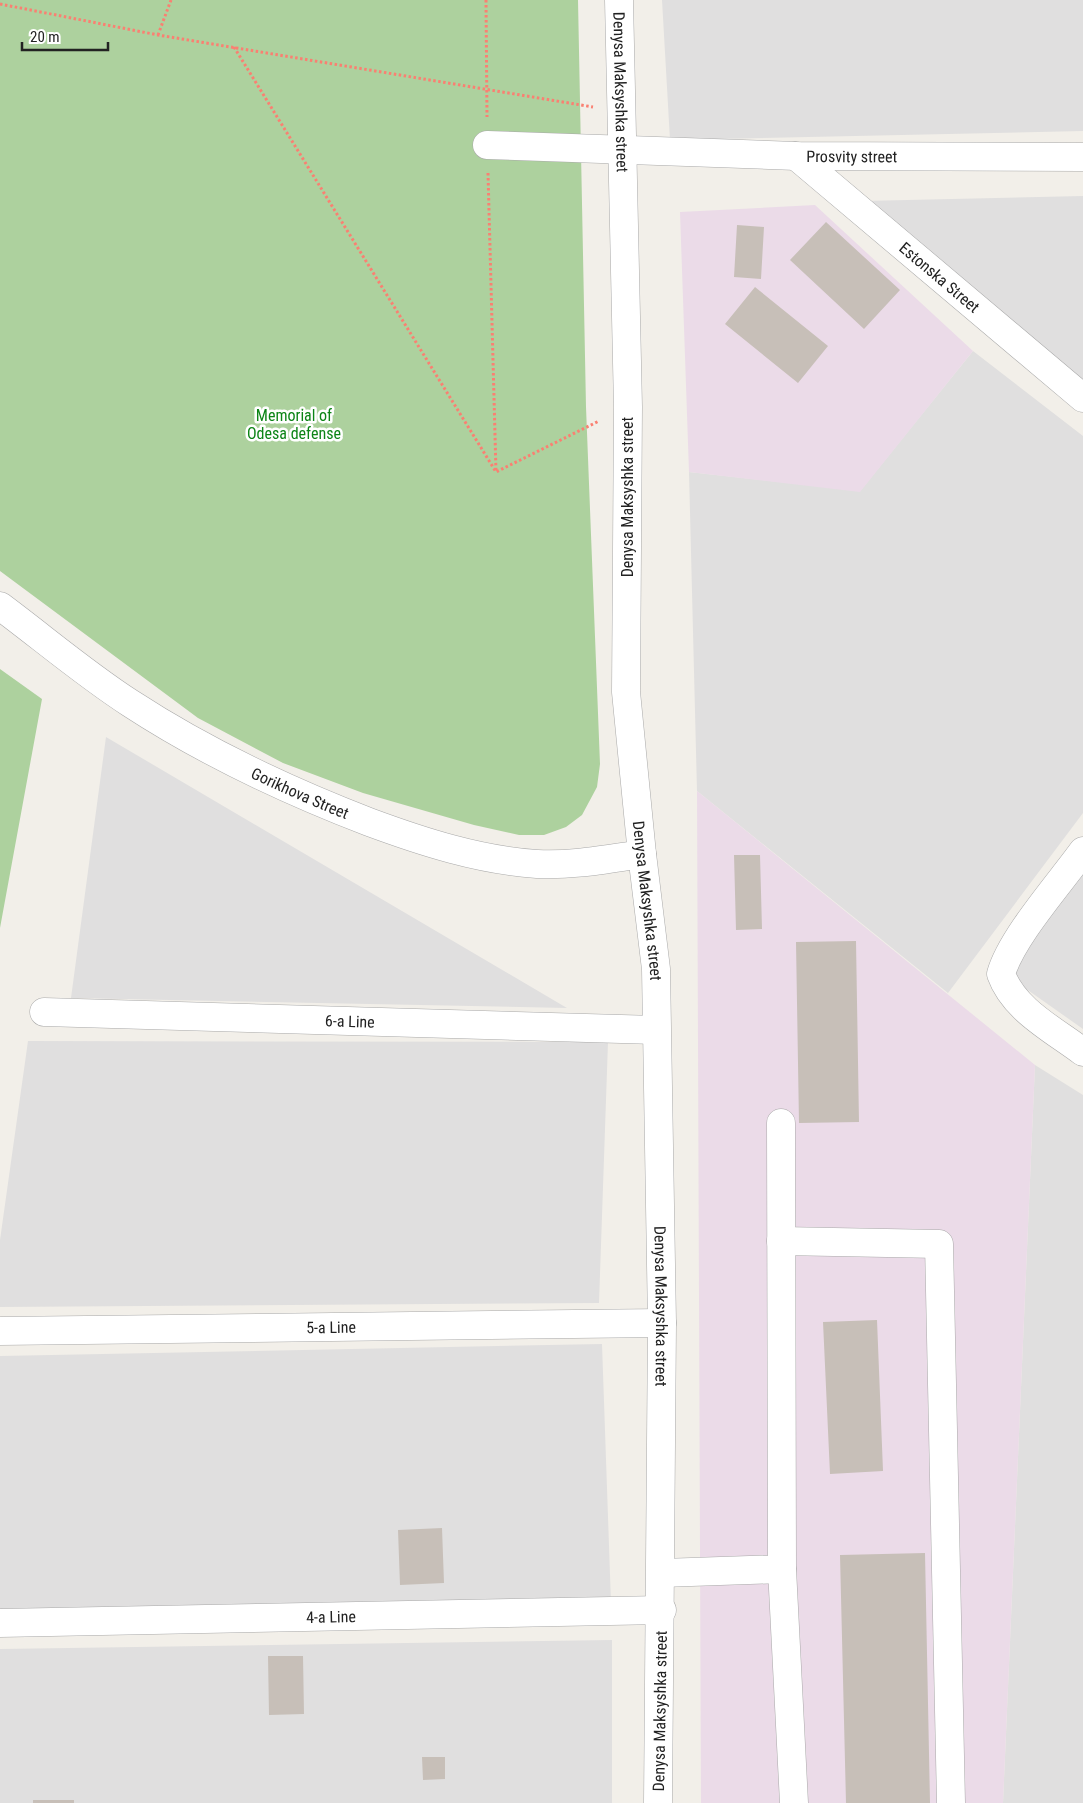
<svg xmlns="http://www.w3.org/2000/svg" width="1083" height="1803" font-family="'Roboto Condensed',sans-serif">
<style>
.residential{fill:#e0dfdf}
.industrial{fill:#ebdbe8}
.forest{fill:#add19e}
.building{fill:#c7bfb8}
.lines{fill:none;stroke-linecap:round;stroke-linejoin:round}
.minor-casing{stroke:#a9a9a9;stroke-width:29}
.path{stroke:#fa8072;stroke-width:3;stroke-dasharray:2.5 2.5;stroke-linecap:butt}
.minor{stroke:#fff;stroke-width:28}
.labels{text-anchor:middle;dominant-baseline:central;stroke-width:5;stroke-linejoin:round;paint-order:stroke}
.street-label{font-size:16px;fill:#222;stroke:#fff}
.park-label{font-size:16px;fill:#0c8416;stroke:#fff}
</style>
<rect width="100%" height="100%" fill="#f2efe9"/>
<path class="residential" d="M662,0H1083V131L670,140Z
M1083,196V384L863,201Z
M973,351L1083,436V813L948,993L697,791L689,472L860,491Z
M106,737L567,1008L71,998Z
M1083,869V1029L1005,974Z
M28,1041L608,1042L599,1303L0,1307V1240Z
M1035,1065L1083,1095V1803H1003Z
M602,1344L611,1603L0,1612V1356Z
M612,1640V1803H0V1649Z"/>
<path class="industrial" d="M815,205L973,351L860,492L689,472L680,212Z
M697,791L1035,1065L1003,1803H701Z"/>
<path class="forest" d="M0,0H578L586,407L600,764L597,787L582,815L566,827L544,835H519L474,825L363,793L283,763L198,718L0,571Z
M0,669L42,699L0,928Z"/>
<path class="building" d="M826,222L900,290L864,329L790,260Z
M737,225L764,227L761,279L734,277Z
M755,287L828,346L798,383L725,324Z
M734,855H760L762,929L736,930Z
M856,941L859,1122L799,1123L796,942Z
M877,1320L883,1471L830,1474L823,1322Z
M442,1528L444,1583L400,1585L398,1530Z
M925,1553L930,1803H846L840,1555Z
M268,1656H303L304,1714L269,1715Z
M422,1757H445V1779L423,1780Z
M33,1800H74V1803H33Z"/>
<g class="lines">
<g class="minor-casing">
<g id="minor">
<path id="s1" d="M619,0L628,407L626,692L642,854L656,969L662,1323L658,1803"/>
<path id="s2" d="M487,145L796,156L1083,157"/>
<path id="s3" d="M796,156L1083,398"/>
<path id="s4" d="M0,606C43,638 85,674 130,703C205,752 286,790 369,822C423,842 479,860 537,864C572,866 607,859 642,854"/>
<path d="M1083,851C1060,883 1011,938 1001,974C1014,1010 1054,1030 1083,1052"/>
<path id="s5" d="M44,1012L656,1030"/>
<path d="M781,1241L939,1244L951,1803"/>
<path id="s6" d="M0,1331L662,1323"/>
<path d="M782,1569L794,1803"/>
<path d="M662,1573L782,1569L781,1123"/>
<path id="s7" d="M0,1623L662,1610"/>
</g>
</g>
<path class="path" d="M486,0L487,117
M0,4L158,35L593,107
M158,35L171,0
M234,47L496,472L599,421
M488,173L496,472"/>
<use href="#minor" class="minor"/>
</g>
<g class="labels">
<g class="street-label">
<text stroke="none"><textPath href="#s1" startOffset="92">Denysa Maksyshka street</textPath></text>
<text stroke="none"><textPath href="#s2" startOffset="365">Prosvity street</textPath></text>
<text stroke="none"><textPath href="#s3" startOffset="188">Estonska Street</textPath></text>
<text transform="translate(627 497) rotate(-90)">Denysa Maksyshka street</text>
<text stroke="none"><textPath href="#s4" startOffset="355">Gorikhova Street</textPath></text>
<text stroke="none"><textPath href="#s1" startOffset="902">Denysa Maksyshka street</textPath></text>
<text stroke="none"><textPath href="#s5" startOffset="306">6-a Line</textPath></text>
<text stroke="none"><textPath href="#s1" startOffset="1308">Denysa Maksyshka street</textPath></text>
<text stroke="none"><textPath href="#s6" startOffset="331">5-a Line</textPath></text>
<text stroke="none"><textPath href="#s7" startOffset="331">4-a Line</textPath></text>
<text transform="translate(660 1711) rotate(-89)">Denysa Maksyshka street</text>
</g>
<g class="park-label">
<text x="294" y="415">Memorial of<tspan x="294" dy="18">Odesa defense</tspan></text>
</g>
</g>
<path d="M22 42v8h86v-8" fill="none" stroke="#222222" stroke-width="2.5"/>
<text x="30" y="42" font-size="15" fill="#222222" stroke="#ffffff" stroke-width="4" paint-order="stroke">20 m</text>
</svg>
